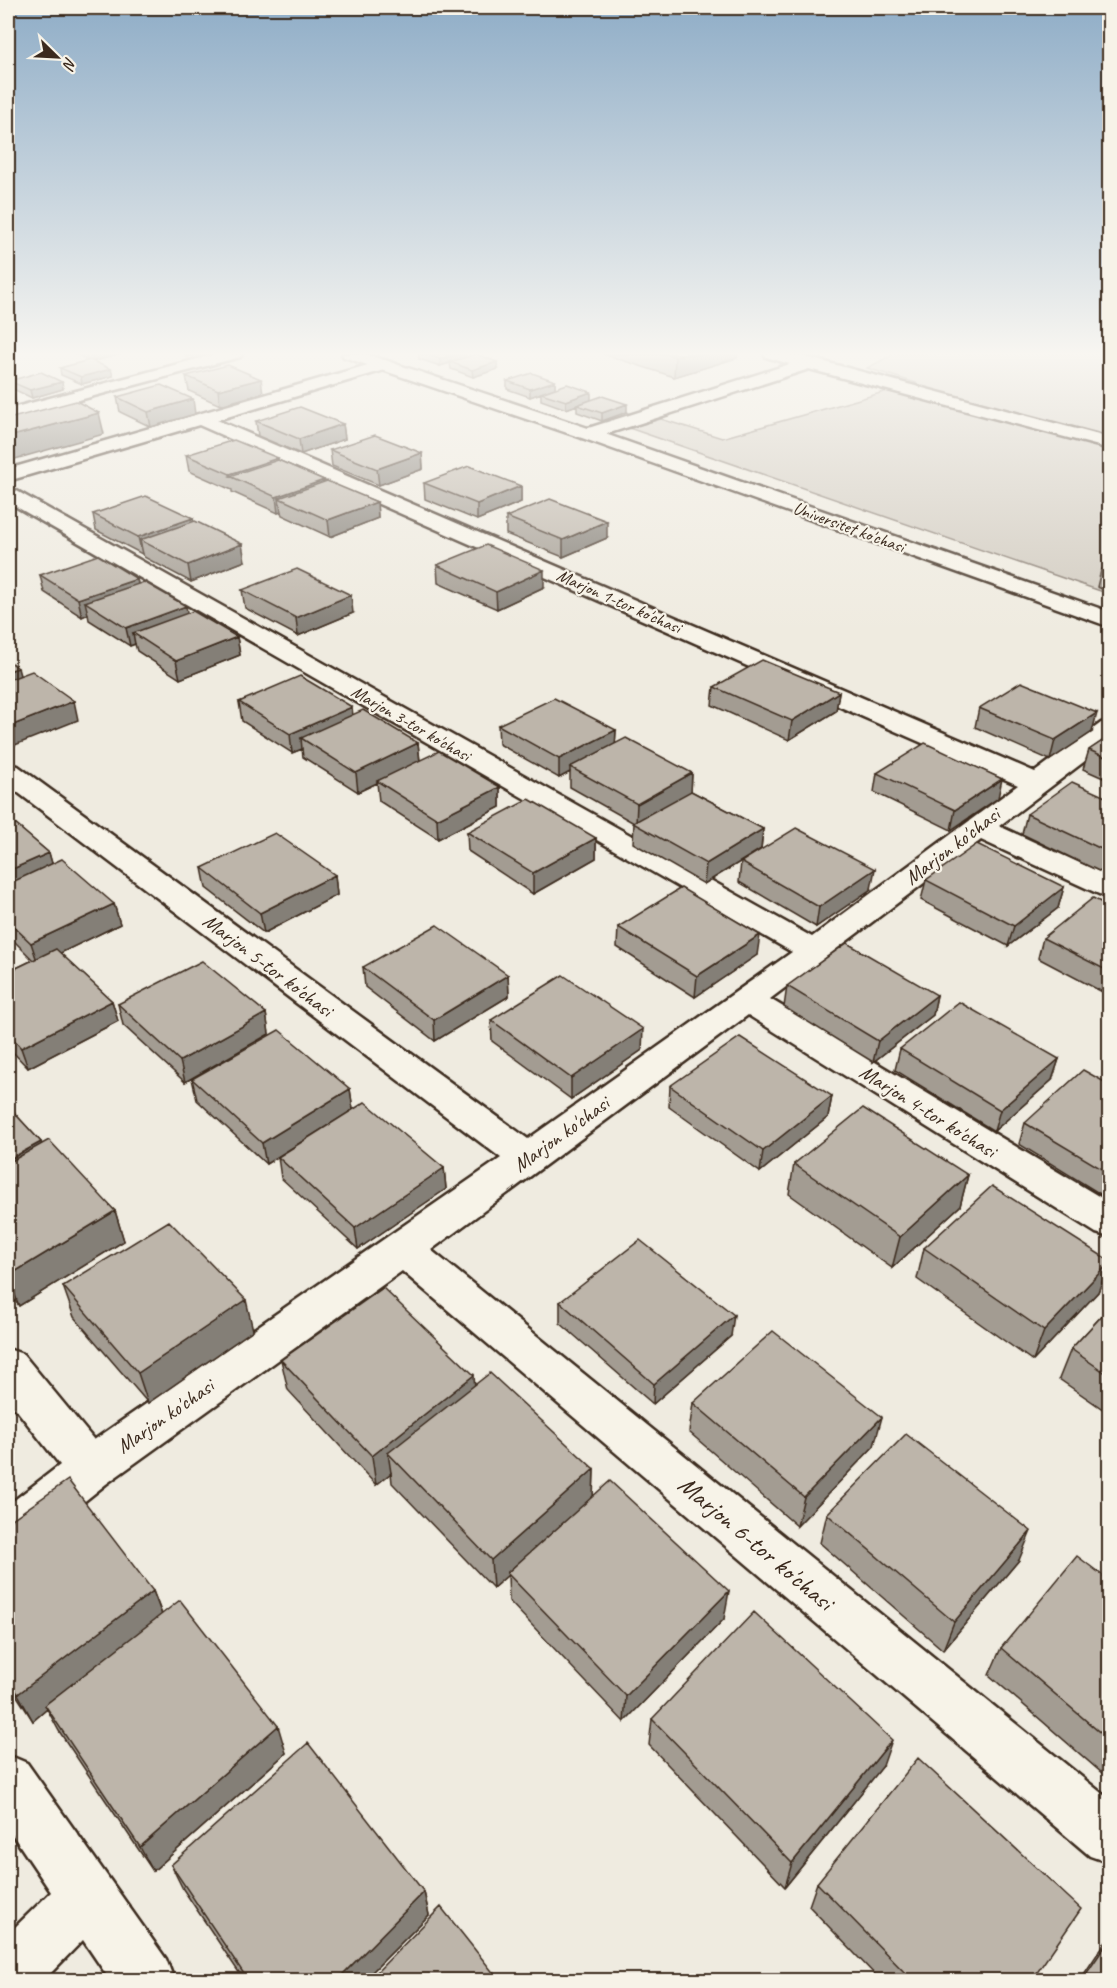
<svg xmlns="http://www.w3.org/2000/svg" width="1117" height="1988" font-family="Caveat,sans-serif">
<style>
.green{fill:#d1cbc0;stroke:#867a6f;stroke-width:1.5}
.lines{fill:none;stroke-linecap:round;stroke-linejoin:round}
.minor-casing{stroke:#3b2a1e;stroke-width:5}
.major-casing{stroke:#3b2a1e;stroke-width:5}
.minor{fill:#f7f3e8;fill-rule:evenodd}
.major{fill:#f7f3e8;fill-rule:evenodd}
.wall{fill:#a39c92;stroke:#3b2a1e;stroke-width:1.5}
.shaded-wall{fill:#847f77;stroke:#3b2a1e;stroke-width:1.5}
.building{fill:#bdb5aa;stroke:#3b2a1e;stroke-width:1.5}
.labels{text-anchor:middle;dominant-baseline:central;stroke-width:4.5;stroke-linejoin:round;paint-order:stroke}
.far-street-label{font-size:18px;fill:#3b2a1e;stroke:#f7f3e8}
.street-label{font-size:21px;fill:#3b2a1e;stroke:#f7f3e8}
.near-street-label{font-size:26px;fill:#3b2a1e;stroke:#f7f3e8}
</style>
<rect width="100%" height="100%" fill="#efebe0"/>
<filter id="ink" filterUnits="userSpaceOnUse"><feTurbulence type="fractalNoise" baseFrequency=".0167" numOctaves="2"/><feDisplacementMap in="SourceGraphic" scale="12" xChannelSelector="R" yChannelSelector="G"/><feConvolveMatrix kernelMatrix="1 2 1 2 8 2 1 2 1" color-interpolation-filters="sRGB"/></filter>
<g filter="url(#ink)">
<path class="green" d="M894,354H1109V594L629,428L661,419L722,438L916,383L867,368Z"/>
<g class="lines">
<g class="minor-casing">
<path id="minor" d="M216,354H242L240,357L8,419V409Z
M764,354H790L810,358L1110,438V449L809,369L594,438H582L579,434L582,430L790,364L766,357Z
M385,360L391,362L393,365L391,368L217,420L1035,772L1101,723L1110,721V742L999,826L1110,877V897L1099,894L981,840L770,999L1110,1203V1237L1096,1233L748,1015L431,1250L1110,1800V1863L1090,1856L402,1271L106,1484L25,1549L8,1555V1505L60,1465L8,1399V1349L23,1354L94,1440L501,1158L8,785V764L18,766L528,1139L792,952L8,502V488L15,490L812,937L1018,785L199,425L8,481V469Z
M8,1755L27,1763L166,1959L174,1980H110L83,1940L44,1980H8V1934L51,1892L8,1828Z"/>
</g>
<g class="major-casing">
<path id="major" d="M342,354H366L594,430L1110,612V627L582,438L344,357Z"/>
</g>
<use href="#minor" class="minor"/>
<use href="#major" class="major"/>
</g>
<path class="wall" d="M75,354H121L94,361L113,376L82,384L61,375L60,368L89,360Z
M419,354H465V357L498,369L473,377L451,369L450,363L440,366L419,359Z
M603,354H737V358L674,377Z
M186,376L263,393L220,405L189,391Z
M9,381L62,382L63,389L32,398L11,388Z
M507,381H555V388L627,412L602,421L577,412V405L566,409L541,400V393L530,397L507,389Z
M117,397L195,414L151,427L120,412Z
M256,421L343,424L345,439L301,454L258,436Z
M330,450L422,453L423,469L379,485L332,466Z
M186,455L278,458V460L324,480L325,482L377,502L378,518L330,537L282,515L281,512L278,513L232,492V490L189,471Z
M424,483L521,486V502L477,520L425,499Z
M93,514L193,521L245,561L191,582L144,557L143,554H142L96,530Z
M506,517L607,538L563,557L506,534Z
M437,565L544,587L497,609L438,583Z
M1110,565V592L1097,587L1101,570Z
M40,575L137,579L138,584L187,613L237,637L240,655L180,679L137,651L135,644L130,646L89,620L88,614L82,617L44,592Z
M242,590L353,613L298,636L245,608Z
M714,687L839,692L836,711L789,740L712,705Z
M239,702L353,715L418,743L420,761L500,787V807L438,839L379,801L377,783L358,792L303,757L302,749L292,753L242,721Z
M979,708L1092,732L1050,760L975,727Z
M498,725L616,730L615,744L692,773L691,791L763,829L761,849L704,884L633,843L634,823L570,787V772L559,778L499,744Z
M1110,736V781L1083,769L1089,750Z
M877,773L998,798L951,830L874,792Z
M1110,799V873L1107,875L1022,834L1027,814Z
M8,818L49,853L52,864L114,904L120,924L60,953L112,1001L118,1021L28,1068L8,1047V972L33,960L8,935Z
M467,832L596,838V858L533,894L468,851Z
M741,862L871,889L816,927L739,882Z
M202,868L335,875L337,895L264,933L206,888Z
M926,880L1064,887L1058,908L1008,946L921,900Z
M1110,907V996L1038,958L1043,938Z
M618,927L757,955L695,997L617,947Z
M363,967L508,975L509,996L435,1041L365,987Z
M787,986L937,995L933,1015L873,1062L784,1007Z
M118,1004L266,1013L269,1034L185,1082L123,1025Z
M491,1020L642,1050L571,1099L492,1041Z
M900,1049L1059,1059L1052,1080L994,1131L895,1070Z
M192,1079L350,1089L353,1110L444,1168L446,1189L358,1249L281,1178L278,1157L349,1112L266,1164L197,1100Z
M1110,1085V1200L1019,1144L1025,1123Z
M670,1086L832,1096L828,1117L760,1172L669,1107Z
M8,1106L41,1142L42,1144L115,1211L124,1241L19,1306L8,1291Z
M794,1164L968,1175L960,1206L892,1268L789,1194Z
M924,1248L1110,1261V1263L1098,1292L1033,1361L917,1279Z
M63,1286L253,1330L148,1403L74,1317Z
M560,1302L731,1336L653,1404L560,1323Z
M1110,1307V1414L1059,1379L1071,1349Z
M281,1360L475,1384L594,1469L593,1497L724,1619L624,1722L509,1601L508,1575L493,1588L392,1483L391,1473L376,1485L288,1390Z
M693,1403L874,1446L797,1526L689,1432Z
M827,1514L1019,1560L943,1650L820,1543Z
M8,1522L153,1591L162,1614L286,1753L153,1871L59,1731L47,1709L33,1721L8,1682Z
M1110,1581V1780L989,1675L1001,1648Z
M652,1719L883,1766L785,1887L649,1745Z
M171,1865L424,1892L429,1915L364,1980H244L183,1889Z
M817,1883L1032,1980H880L809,1906Z
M1110,1937V1980H1080L1100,1950Z"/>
<path class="shaded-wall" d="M91,354H121L93,361Z
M186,354H201L186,357Z
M456,354H465V358L450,362V363L440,366V359Z
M684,354H737V358L674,377L675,357Z
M497,362L498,369L473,377L472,370Z
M111,369L113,376L82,384L81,377Z
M261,379L263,393L220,405L218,390Z
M555,381V388L530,397V389Z
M62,382L63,389L32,398L30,390Z
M591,392V400L566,409V401Z
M14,394L16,402L8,404V396Z
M193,399L195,414L151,427L148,412Z
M627,404V412L602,421V413Z
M99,413L104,434L8,461V437Z
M343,424L345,439L301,454L299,439Z
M422,453L423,469L379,485L377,469Z
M278,458L280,474L231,477L230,474Z
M324,480L326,496L279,498L281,512L278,513L276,497Z
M521,486V502L477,520V504Z
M377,502L378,518L330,537L328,520Z
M193,518L196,535L140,540L143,554H142L138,537Z
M607,521V538L563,557V540Z
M242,544L245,561L191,582L188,565Z
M544,570V587L497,609L496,592Z
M137,579L140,596L85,602L88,614L82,617L78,599Z
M351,595L353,613L298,636L296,618Z
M186,606L189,624L133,633L135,644L130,646L126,628Z
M237,637L240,655L180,679L176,661Z
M18,668L23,686L8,692V671Z
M839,692L836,711L789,740L792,721Z
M74,701L78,720L10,747L8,740V727Z
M352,707L354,726L301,738L302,749L292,753L290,734Z
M1097,713L1092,732L1050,760L1055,740Z
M616,730L615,749L570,767V772L559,778V759Z
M418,743L420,763L377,781V783L358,792L356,773Z
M692,773L691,793L636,824L637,804Z
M1002,779L998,798L951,830L955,810Z
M500,787V807L438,839L437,819Z
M763,829L761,849L704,884L706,864Z
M596,838V858L533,894V873Z
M49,853L55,873L8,894V871Z
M875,869L871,889L816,927L819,907Z
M335,875L337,895L264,933L260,913Z
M1064,887L1058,908L1008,946L1014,926Z
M114,904L120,924L38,964L31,943Z
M760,935L757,955L695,997L697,976Z
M508,975L509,996L435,1041L434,1020Z
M937,995L933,1015L873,1062L878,1041Z
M112,1001L118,1021L28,1068L21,1048Z
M266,1013L269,1034L185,1082L180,1061Z
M643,1029L642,1050L571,1099V1078Z
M1059,1059L1052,1080L994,1131L1000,1110Z
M350,1089L353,1110L266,1164L262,1143Z
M832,1096L828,1117L760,1172L763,1151Z
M41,1142L48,1163L8,1186V1160Z
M444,1168L446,1189L358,1249L355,1228Z
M968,1175L960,1206L892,1268L900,1237Z
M115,1211L124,1241L19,1306L8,1276Z
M1110,1262L1098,1292L1033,1361L1044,1331Z
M246,1300L253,1330L148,1403L138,1373Z
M734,1315L731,1336L653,1404L654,1384Z
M474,1375L476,1404L388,1453L391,1473L376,1485L372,1456Z
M882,1417L874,1446L797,1526L804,1497Z
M594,1469L593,1498L507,1573L508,1575L493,1588L491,1560Z
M1031,1531L1019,1560L943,1650L954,1622Z
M153,1591L163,1618L45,1705L47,1709L33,1721L18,1694Z
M729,1591L724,1619L624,1722L626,1696Z
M278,1726L286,1753L153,1871L140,1847Z
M892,1740L883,1766L785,1887L792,1863Z
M424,1892L429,1915L364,1980H337Z"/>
<path class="building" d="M425,354H456L440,359Z
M476,354L497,362L472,370L450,362Z
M666,354H684L675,357Z
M90,360L111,369L81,377L60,368Z
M228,365L261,379L218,390L186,376Z
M41,372L62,382L30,390L9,381Z
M532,373L555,381L530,389L507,381Z
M567,384L591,392L566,401L541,393Z
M161,385L193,399L148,412L117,397Z
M8,391L14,394L8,396Z
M602,396L627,404L602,413L577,405Z
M76,401L99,413L8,437V419Z
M300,407L343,424L299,439L256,421Z
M375,435L422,453L377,469L330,450Z
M234,440L278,458L230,474L186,455Z
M278,460L324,480L276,497L230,476Z
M469,466L521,486L477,504L424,483Z
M327,481L377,502L328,520L279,498Z
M146,496L193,518L138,537L93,514Z
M550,499L607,521L563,540L506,517Z
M195,521L242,544L188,565L140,540Z
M486,545L544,570L496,592L437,565Z
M98,555L137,579L78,599L40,575Z
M1110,565V573L1101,570Z
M297,569L351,595L296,618L242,590Z
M144,582L186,606L126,628L85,602Z
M193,611L237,637L176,661L133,633Z
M8,660L18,668L8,671Z
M762,660L839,692L792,721L714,687Z
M32,671L74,701L8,727V680Z
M300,676L352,707L290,734L239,702Z
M1021,682L1097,713L1055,740L979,708Z
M554,698L616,730L559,759L498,725Z
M363,710L418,743L356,773L301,738Z
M1110,736V759L1089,750Z
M626,738L692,773L637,804L570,767Z
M925,743L1002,779L955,810L877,773Z
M439,751L500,787L437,819L377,781Z
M1072,782L1110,799V853L1027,814Z
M691,791L763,829L706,864L633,823Z
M529,799L596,838L533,873L467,832Z
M8,818L49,853L8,871Z
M796,828L875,869L819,907L741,862Z
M275,833L335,875L260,913L202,868Z
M977,844L1064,887L1014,926L926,880Z
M62,859L114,904L31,943L8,921V884Z
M681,888L760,935L697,976L618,927Z
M1093,898L1110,907V972L1043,938Z
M437,925L508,975L434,1020L363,967Z
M847,943L937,995L878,1041L787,986Z
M56,949L112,1001L21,1048L8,1033V972Z
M202,961L266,1013L180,1061L118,1004Z
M563,975L643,1029L571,1078L491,1020Z
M959,1002L1059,1059L1000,1110L900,1049Z
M279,1030L350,1089L262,1143L192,1079Z
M740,1037L832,1096L763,1151L670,1086Z
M1083,1070L1110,1085V1174L1025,1123Z
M365,1102L444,1168L355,1228L278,1157Z
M8,1106L41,1142L8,1160Z
M863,1108L968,1175L900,1237L794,1164Z
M49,1140L115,1211L8,1276V1163Z
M992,1186L1110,1261V1262L1044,1331L924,1248Z
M169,1221L246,1300L138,1373L63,1286Z
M640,1240L734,1315L654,1384L560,1302Z
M383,1288L474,1375L372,1456L281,1360Z
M1110,1307V1376L1071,1349Z
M773,1331L882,1417L804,1497L693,1403Z
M490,1373L594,1469L491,1560L388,1453Z
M906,1434L1031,1531L954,1622L827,1514Z
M68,1480L153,1591L18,1694L8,1678V1522Z
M610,1481L729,1591L626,1696L507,1573Z
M1077,1556L1110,1581V1741L1001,1648Z
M180,1600L278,1726L140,1847L45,1705Z
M754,1612L892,1740L792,1863L652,1719Z
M308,1743L424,1892L337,1980H248L171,1865Z
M918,1758L1081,1909L1032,1980H912L817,1883Z
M441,1907L499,1980H369Z
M1110,1939V1980H1082Z"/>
</g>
<linearGradient id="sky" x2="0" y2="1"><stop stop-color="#8fadc7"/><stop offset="0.56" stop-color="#f8f6f1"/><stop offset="1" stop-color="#f8f6f1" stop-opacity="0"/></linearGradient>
<rect width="1117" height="632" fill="url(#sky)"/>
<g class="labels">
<g class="far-street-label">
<text transform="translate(849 527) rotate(20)">Universitet ko'chasi</text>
<text transform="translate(619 601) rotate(24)">Marjon 1-tor ko'chasi</text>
<text transform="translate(411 723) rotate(30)">Marjon 3-tor ko'chasi</text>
</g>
<g class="street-label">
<text transform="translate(952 846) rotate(-37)">Marjon ko'chasi</text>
<text transform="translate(268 965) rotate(37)">Marjon 5-tor ko'chasi</text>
<text transform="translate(928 1111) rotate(32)">Marjon 4-tor ko'chasi</text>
<text transform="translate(561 1134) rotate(-36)">Marjon ko'chasi</text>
<text transform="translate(165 1416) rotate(-35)">Marjon ko'chasi</text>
</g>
<g class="near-street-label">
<text transform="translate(756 1543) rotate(40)">Marjon 6-tor ko'chasi</text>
</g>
</g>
<rect width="1117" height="1988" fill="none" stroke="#f7f3e8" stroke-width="30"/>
<rect x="15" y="15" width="1087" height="1958" fill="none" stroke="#3b2a1e" stroke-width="2" filter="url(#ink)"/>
<g transform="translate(57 57) rotate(114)" stroke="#f7f3e8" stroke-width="4.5" paint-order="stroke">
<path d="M0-4.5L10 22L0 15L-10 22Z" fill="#3b2a1e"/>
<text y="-9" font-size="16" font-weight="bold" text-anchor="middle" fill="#3b2a1e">N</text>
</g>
</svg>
